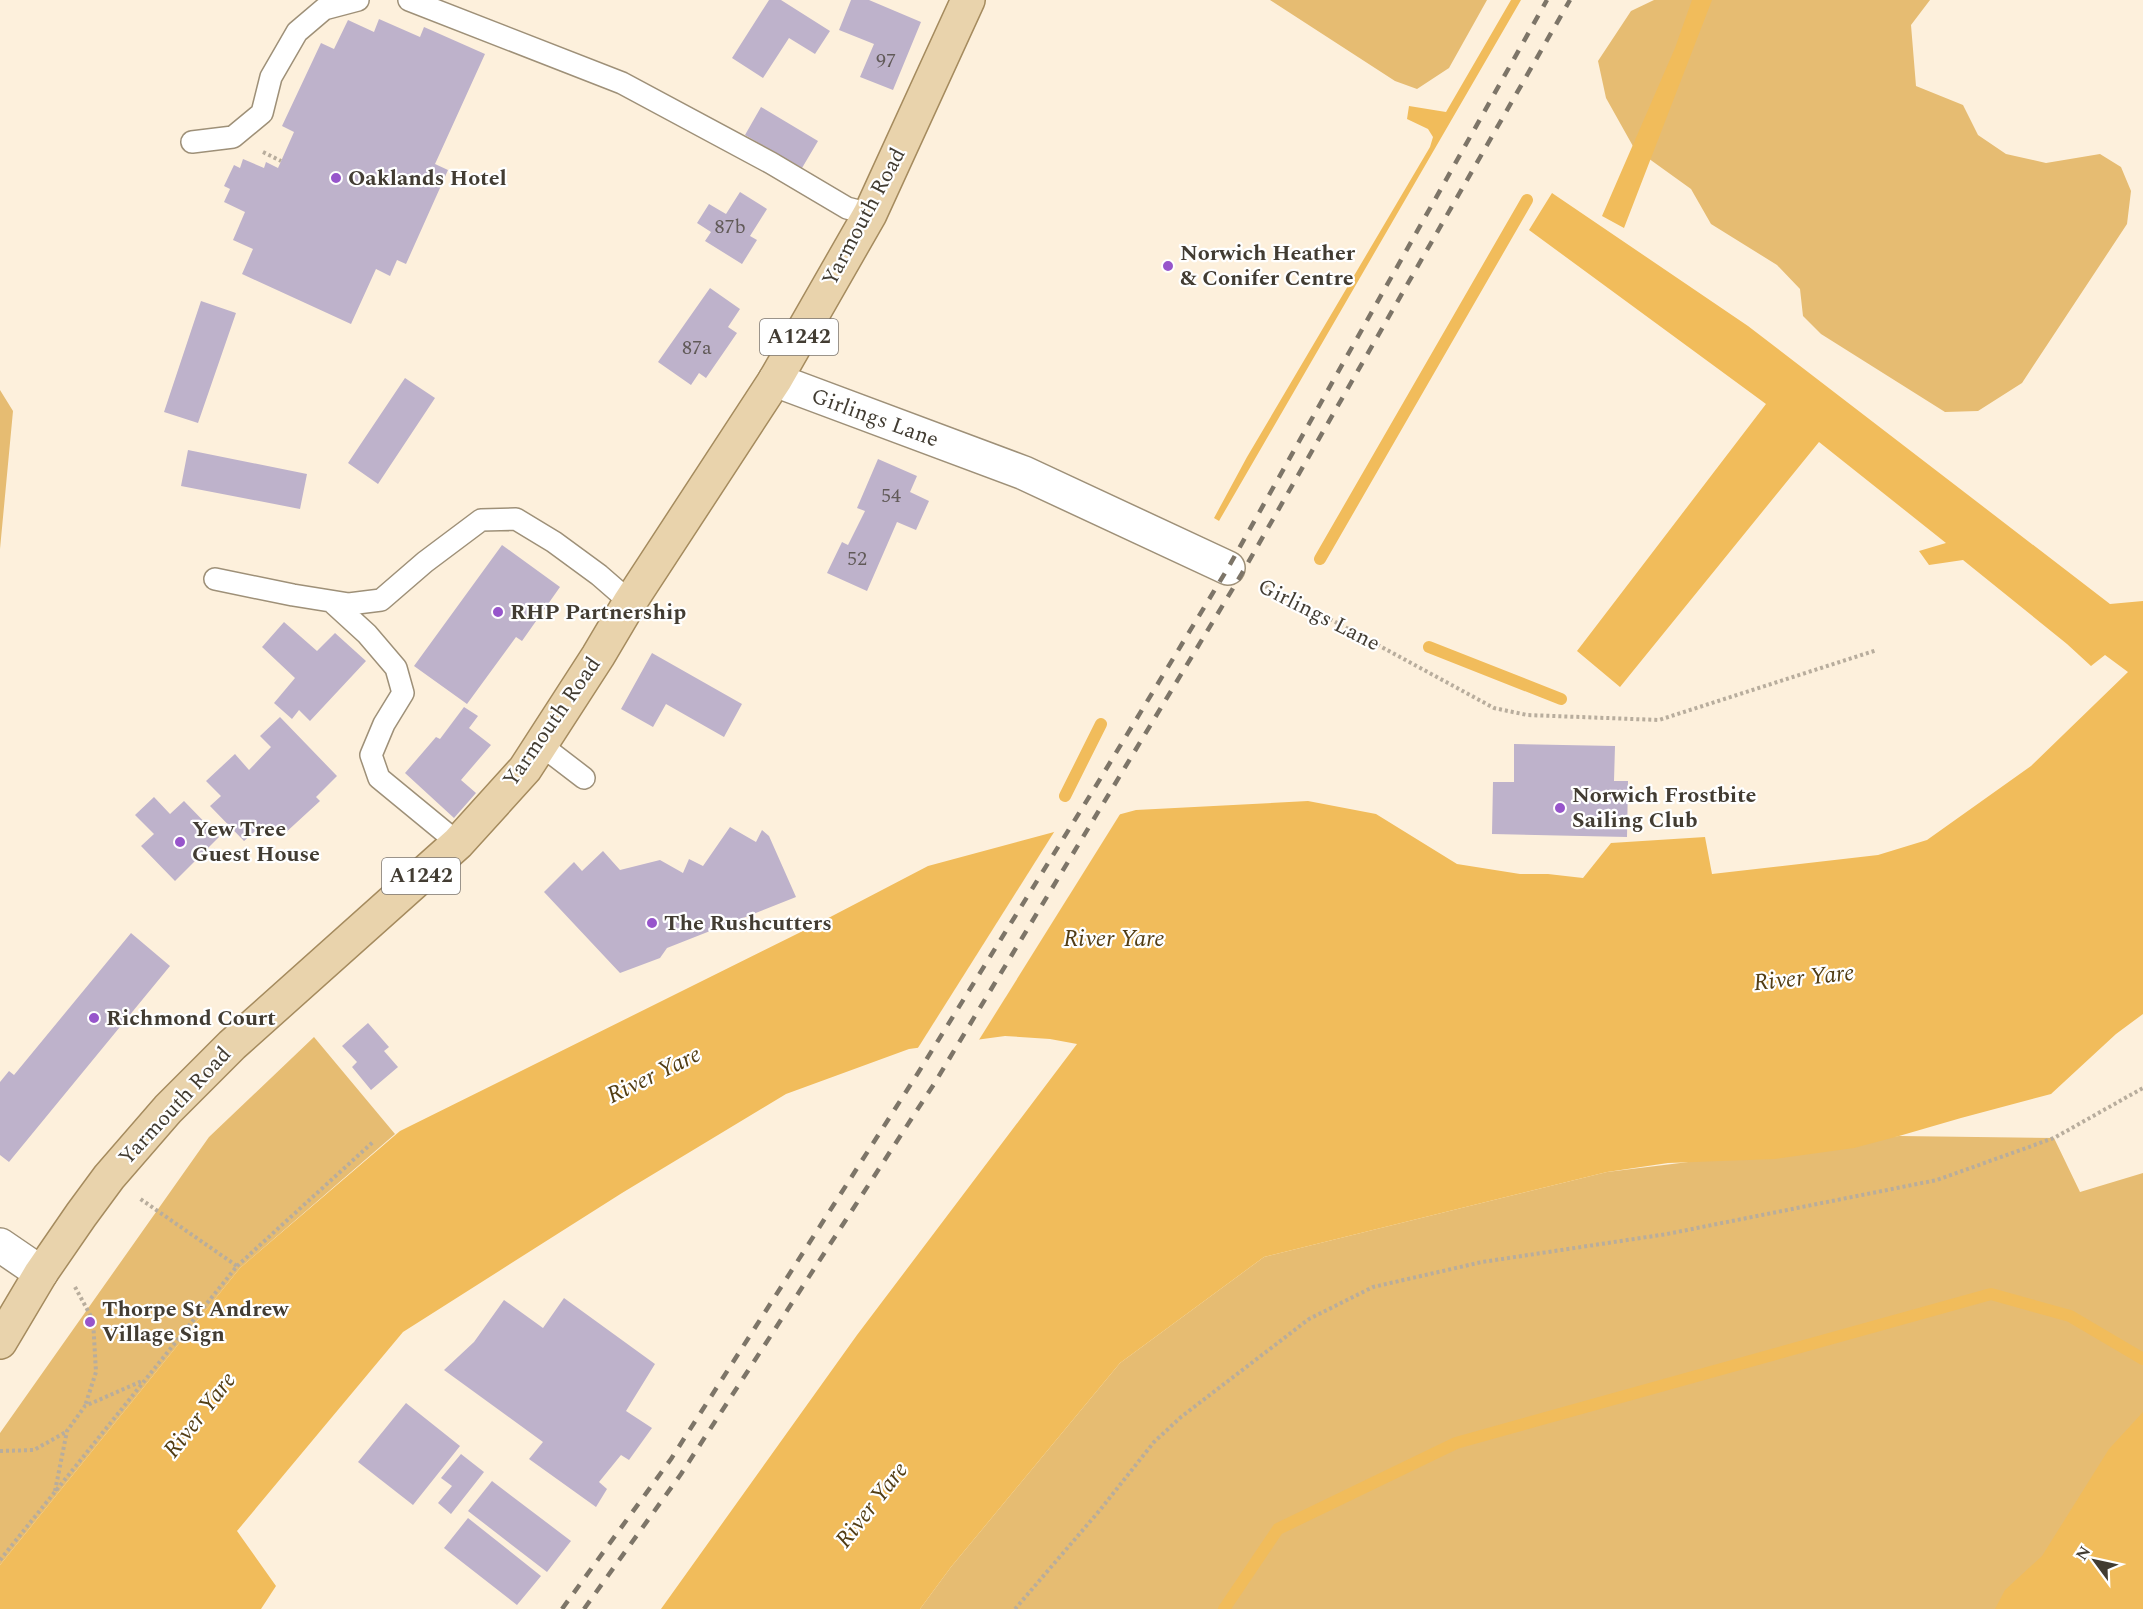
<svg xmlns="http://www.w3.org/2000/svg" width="2143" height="1609" font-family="Spectral,serif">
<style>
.green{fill:#e6bc72}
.water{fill:#f1bc5b}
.pier{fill:#fdf0dc}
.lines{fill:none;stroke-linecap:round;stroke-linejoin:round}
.stream{stroke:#f1bc5b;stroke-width:12}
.building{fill:#beb2cb}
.service-casing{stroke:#9e9078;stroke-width:24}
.minor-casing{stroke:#9e9078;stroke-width:36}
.primary-casing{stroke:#a58b5e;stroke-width:36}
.path{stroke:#b8ad9d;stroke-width:4;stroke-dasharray:3 3;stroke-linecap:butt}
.service{stroke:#fff;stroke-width:21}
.minor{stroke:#fff;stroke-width:33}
.primary{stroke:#e9d3ac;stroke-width:33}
.rail{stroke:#7d7568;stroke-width:4.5;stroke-dasharray:10 10;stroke-linecap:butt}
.poi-dot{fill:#9755cb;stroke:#fff;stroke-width:2}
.labels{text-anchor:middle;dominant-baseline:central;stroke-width:4.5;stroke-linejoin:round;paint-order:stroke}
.number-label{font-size:20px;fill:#615a58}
.shield{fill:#fff;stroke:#7b7670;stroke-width:1.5}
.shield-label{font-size:21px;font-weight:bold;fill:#423c32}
.poi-label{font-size:22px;font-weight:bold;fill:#423c32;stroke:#fff;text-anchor:start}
.street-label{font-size:22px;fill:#423c32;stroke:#fff}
.water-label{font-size:24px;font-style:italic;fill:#523d14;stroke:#fff}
</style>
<rect width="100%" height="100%" fill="#fdf0dc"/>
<path class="green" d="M1270,0H1487L1449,68L1417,89L1395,81Z
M1654,0H1930L1911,25L1916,86L1963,105L1978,135L2006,154L2046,163L2100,154L2121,167L2131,191L2127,224L2022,383L1978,411L1945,412L1821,334L1803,316L1800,289L1777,265L1711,224L1691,189L1634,148L1606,98L1598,61L1631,11Z
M0,390L13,411L0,549Z
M314,1037L395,1134L240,1268L0,1565V1433L209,1137Z
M1899,1136L2054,1138L2080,1192L2143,1173V1437L2049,1609H920L951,1567L1120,1363L1264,1257L1607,1172Z"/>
<path class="water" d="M1511,0H1521L1219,521L1214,518L1247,457L1430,147L1433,137L1428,129L1407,119L1409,106L1446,112Z
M1692,0H1712L1624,228L1602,216L1675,48Z
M1552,193L1748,326L2110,604L2143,601V1014L2116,1034L2051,1094L1961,1118L1899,1136L1854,1148L1775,1159L1668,1163L1607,1172L1264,1257L1120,1363L951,1567L920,1609H661L857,1335L1077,1044L1050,1039L1005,1036L909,1049L786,1094L622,1193L403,1332L237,1531L276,1586L261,1609H0V1565L240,1268L400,1131L813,926L928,866L1136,810L1308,801L1376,814L1457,864L1520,874H1548L1583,878L1611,843L1705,837L1712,874L1878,855L1927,840L2031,766L2128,672L2105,655L2091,666L2067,644L1963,560L1929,565L1919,551L1946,543L1819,442L1620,687L1577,651L1766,404L1529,230Z
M2143,1412V1609H1995L2005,1590L2042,1556L2109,1449Z"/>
<path class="pier" d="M1122,811L977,1043L916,1051L1056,829Z"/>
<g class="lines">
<path class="stream" d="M1320,559L1527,200
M1429,647L1561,699
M1065,796L1101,724
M1224,1609L1278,1529L1456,1443L1991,1294L2070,1316L2143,1359"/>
</g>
<path class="building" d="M769,0H781L830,31L815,54L789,38L763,78L732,58Z
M851,0H869L921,22L893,90L860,77L874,44L839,30Z
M379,19L420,37L424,27L485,54L435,164L448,170L406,264L397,260L390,276L376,269L351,324L242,274L253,249L233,240L245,212L224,202L230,189L224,186L234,165L240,168L243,159L264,168L266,162L278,168L294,132L282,126L321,43L334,49L348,20L374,32Z
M761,107L818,141L802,168L745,135Z
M740,192L767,209L750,236L757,240L742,264L705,241L711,232L697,223L709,204L726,214Z
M710,288L740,309L728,327L737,333L706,378L699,373L691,385L658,362Z
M201,301L236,313L198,423L164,412Z
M405,378L435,398L378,484L348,463Z
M188,450L307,474L300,509L181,486Z
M878,459L917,476L910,492L929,501L916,530L897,522L867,591L827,573L842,542L848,545L865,511L857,508Z
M502,545L560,587L522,641L516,637L467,704L414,666Z
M284,622L317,651L335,633L366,661L310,721L299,710L292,719L274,703L295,678L262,647Z
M652,653L742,704L724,737L666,704L653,727L621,709Z
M464,707L478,716L469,728L491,745L461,780L476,793L454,818L405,773L436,737L440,739Z
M280,717L337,776L316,797L320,801L283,835L278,829L270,837L261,826L244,841L210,806L221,796L206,781L235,754L249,770L271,747L260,736Z
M1514,744L1615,746L1614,781H1628L1627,837L1492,834L1493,782H1514Z
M154,797L170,814L184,801L219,837L175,881L141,846L154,834L135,815Z
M730,827L756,842L762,830L769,836L796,897L667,948L660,958L620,973L544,892L574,862L582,871L603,851L620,870L660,860L683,873L689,859L703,866Z
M131,933L170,966L9,1162L0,1155V1082L9,1071L14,1075Z
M368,1023L389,1047L384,1051L398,1067L371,1090L352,1067L357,1062L342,1046Z
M564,1298L655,1364L626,1411L652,1428L629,1460L621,1455L599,1482L607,1489L596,1507L529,1459L543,1442L444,1370L474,1342L504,1300L543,1328Z
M406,1403L460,1446L413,1505L358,1462Z
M461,1454L484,1472L451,1514L438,1503L452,1486L441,1478Z
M492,1481L571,1541L547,1572L468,1511Z
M468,1518L541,1576L517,1605L444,1548Z"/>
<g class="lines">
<g class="service-casing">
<path id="service" d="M409,0L622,83L771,163L847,208L870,214
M192,142L233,137L262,113L271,77L297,32L324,9L358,0
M215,579L293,595L349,604L381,600L425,562L481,520L516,519L554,542L599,575L630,602
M332,602L367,634L396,668L403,693L384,724L371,755L379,778L458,843
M541,745L584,778"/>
</g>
<g class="minor-casing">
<path id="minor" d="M775,380L1024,473L1228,568
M0,1245L41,1273"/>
</g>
<g class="primary-casing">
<path id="primary" d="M0,1342L41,1273L81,1215L109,1177L168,1109L232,1045L458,843L525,769L598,656L630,602L775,380L870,214L968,0"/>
</g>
<path class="path" d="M263,152L281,161
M1260,584L1295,600L1494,708L1527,715L1659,720L1877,650
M237,1266L374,1141
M75,1287L93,1320L96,1372L85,1406
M0,1451L34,1450L66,1432
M55,1491L67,1431L85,1406L142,1381
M0,1560L237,1266L139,1198
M1015,1609L1100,1510L1154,1442L1181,1417L1309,1319L1373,1287L1482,1262L1667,1234L1937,1180L2054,1138L2143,1088"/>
<use href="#service" class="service"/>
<use href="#minor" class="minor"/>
<use href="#primary" class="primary"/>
<path class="rail" d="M562,1609L671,1459L918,1073L1094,789L1228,568L1547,0
M584,1609L681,1474L934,1084L1241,575L1570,0"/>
</g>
<g class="poi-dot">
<circle cx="336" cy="178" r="6"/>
<circle cx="1168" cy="266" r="6"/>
<circle cx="498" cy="612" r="6"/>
<circle cx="1560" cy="808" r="6"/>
<circle cx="180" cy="842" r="6"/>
<circle cx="652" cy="923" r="6"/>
<circle cx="94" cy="1018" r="6"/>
<circle cx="90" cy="1322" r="6"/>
</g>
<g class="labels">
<g class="number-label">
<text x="886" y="61">97</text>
<text x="730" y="227">87b</text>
<text x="697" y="348">87a</text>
<text x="891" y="496">54</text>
<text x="857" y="559">52</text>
</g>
<g class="shield">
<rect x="760" y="319" width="78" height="36" rx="4.5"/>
<rect x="382" y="858" width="78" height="36" rx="4.5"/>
</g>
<g class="shield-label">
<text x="799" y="337">A1242</text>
<text x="421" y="876">A1242</text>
</g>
<g class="poi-label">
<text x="348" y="178">Oaklands Hotel</text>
<text x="1180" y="253">Norwich Heather<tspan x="1180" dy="25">&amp; Conifer Centre</tspan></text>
<text x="510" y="612">RHP Partnership</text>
<text x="1572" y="795">Norwich Frostbite<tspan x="1572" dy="25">Sailing Club</tspan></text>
<text x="192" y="829">Yew Tree<tspan x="192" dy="25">Guest House</tspan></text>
<text x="664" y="923">The Rushcutters</text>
<text x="106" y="1018">Richmond Court</text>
<text x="102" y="1309">Thorpe St Andrew<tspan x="102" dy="25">Village Sign</tspan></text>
</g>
<g class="street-label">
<text transform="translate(864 217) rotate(-62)">Yarmouth Road</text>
<text transform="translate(875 418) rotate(20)">Girlings Lane</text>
<text transform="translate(1319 615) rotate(27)">Girlings Lane</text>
<text transform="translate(552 722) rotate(-55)">Yarmouth Road</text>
<text transform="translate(175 1106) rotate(-47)">Yarmouth Road</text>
</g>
<g class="water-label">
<text x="1114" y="939">River Yare</text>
<text transform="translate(1804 978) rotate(-6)">River Yare</text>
<text transform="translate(654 1075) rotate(-26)">River Yare</text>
<text transform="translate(200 1415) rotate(-52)">River Yare</text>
<text transform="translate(872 1505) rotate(-52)">River Yare</text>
</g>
</g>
<g transform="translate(2095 1561) rotate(303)" stroke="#ffffff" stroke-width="4.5" paint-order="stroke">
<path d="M0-4.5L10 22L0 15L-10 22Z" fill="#423c32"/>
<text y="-9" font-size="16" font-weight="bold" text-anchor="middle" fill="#423c32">N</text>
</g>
</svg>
